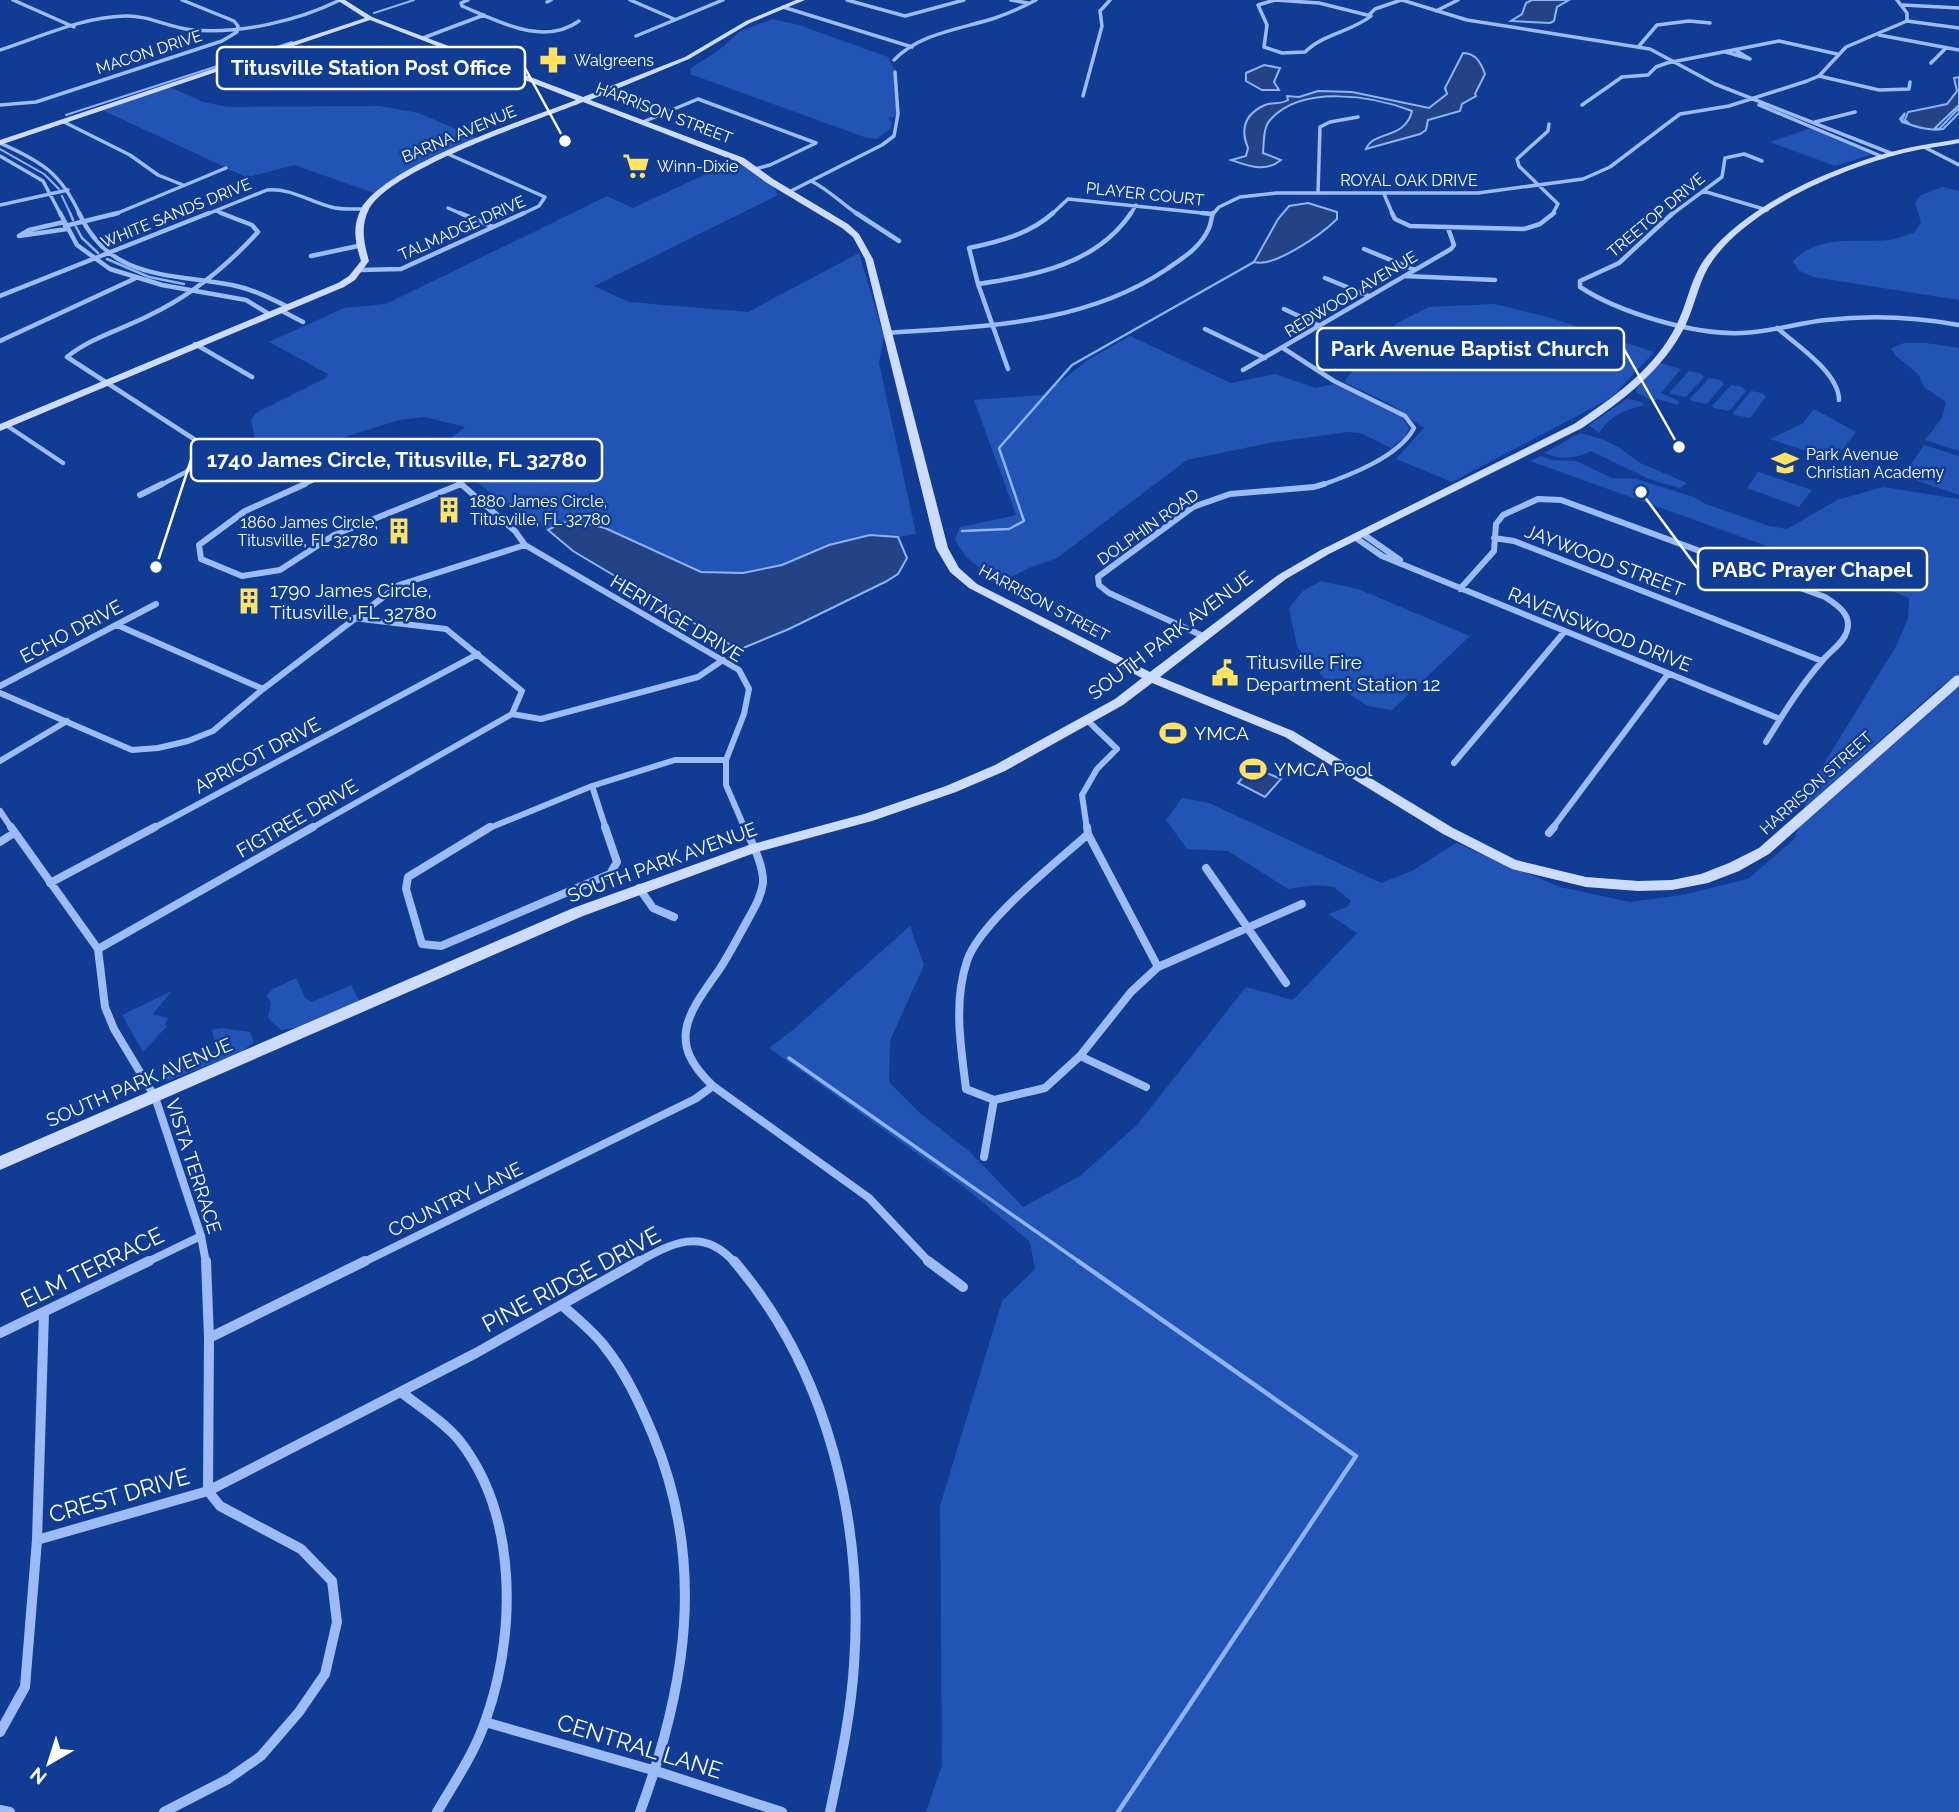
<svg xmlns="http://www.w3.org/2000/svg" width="1959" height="1812" font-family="Raleway,sans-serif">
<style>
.green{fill:#2154b4}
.water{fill:#234386;stroke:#8eb4f7;stroke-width:2}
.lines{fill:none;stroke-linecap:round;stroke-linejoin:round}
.stream-far3{stroke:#8eb4f7;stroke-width:2}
.stream-far2{stroke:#8eb4f7;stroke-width:2.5}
.stream-far1{stroke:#8eb4f7;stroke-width:3.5}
.stream{stroke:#8eb4f7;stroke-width:4.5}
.street-far4{stroke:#9dbbf4;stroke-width:3.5}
.street-far3{stroke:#9dbbf4;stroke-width:4.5}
.street-far2{stroke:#9dbbf4;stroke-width:6}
.street-far1{stroke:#9dbbf4;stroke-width:8}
.street{stroke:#9dbbf4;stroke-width:10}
.secondary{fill:#cddcfd;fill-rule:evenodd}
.labels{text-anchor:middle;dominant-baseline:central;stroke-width:5;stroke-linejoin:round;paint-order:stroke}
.far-street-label{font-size:16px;fill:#fff;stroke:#103c94}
.far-poi-label{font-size:16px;fill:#fff;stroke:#103c94;text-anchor:start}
.street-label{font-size:19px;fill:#fff;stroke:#103c94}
.poi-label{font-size:19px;fill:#fff;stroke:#103c94;text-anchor:start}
.near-street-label{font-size:23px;fill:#fff;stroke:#103c94}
.leader{fill:none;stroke:#fff;stroke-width:2.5}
.callout-dot{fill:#fff;stroke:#103c94;stroke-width:2.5}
.callout{fill:#103c94;stroke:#fff;stroke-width:2.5}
.callout-label{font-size:21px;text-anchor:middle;font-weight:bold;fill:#fff}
</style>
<rect width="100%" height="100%" fill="#103c94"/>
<path class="green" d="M773,19L799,25L888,57L896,73L899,116L888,118L892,122L891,128L877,139L867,138L690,74L691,68L719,50L740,31Z
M170,87L203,102L228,107L379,106L419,113L479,139L413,167L374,193L294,165L252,176H244L228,169L230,167H225L102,110Z
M1811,128L1873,154L1835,166L1770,142Z
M736,160L772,185L778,195L594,286L629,302L748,312L859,253L884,337L879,363L916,534L898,537L875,534L829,545L782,565L743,573L701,572L605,528L577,521L561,523L548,530L488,491L437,449L465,427L425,417L399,420L301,451L242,475L257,448L251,420L256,413L326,378L328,374L269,342L344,308L386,304L607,196L633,208Z
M1943,187L1959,191V300L1813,277L1798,270L1793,261C1819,234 1854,243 1888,240C1897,239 1907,235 1915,232L1921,222L1915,203L1921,195Z
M1494,304L1551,318L1654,352L1611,398L1452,482L1396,459L1424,428L1390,404L1344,382L1368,351L1384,341L1397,323L1429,307Z
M1130,336L1231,383L1275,374L1316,388L1335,384L1385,407L1402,417L1409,428L1405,437L1391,448L1360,433L1348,432L1269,443L1187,460L1057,558L1029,568L1005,580C984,573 964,560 955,539L960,527L1016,515L974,400L1043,395L1089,359Z
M1904,343H1926L1959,348V451L1925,440L1942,418L1946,402L1924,387L1919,375L1896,356L1891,348Z
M1660,363L1681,369L1661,393L1679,401L1678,405L1657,399L1653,401L1637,393L1636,389Z
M1689,371L1700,373L1704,377L1686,397L1671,394L1670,392Z
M1709,378L1720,380L1724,384L1707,404L1692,401L1690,399Z
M1731,385L1742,387L1746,391L1729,411L1714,408L1712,406Z
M1751,391L1762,393L1766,397L1750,418L1734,415L1733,413Z
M1627,399L1639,401L1645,405C1623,410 1612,415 1599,433L1589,425Z
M1814,409L1856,432L1834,460L1770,439L1802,424Z
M1580,433L1602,439L1620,448L1640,463L1687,483L1680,488L1649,479L1591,451C1576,459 1560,460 1544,453Z
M1924,445L1959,456V495L1903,476Z
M1541,456L1551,460L1576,461L1612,478L1636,479L1694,497L1706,504L1769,526L1787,529L1837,500L1883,487L1959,499V674L1939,688L1804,808L1814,780L1895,648L1908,619L1909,598L1781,547L1778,550L1530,461Z
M1759,471V472L1812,490L1799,507L1747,488Z
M1321,581L1358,589L1470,636L1392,710L1368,706L1323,677L1297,647L1289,608L1303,591Z
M1959,685V1812H926L942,1765L940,1506L1002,1301L1035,1269L1030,1242L1009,1224L964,1187L769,1048L794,1029L910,926L924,965L890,1041L889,1082L921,1114L969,1151L1023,1207L1080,1176L1137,1125L1246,987L1293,1000L1357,933L1328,914L1347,907L1351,901L1334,887L1316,885L1288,889L1228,851L1187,849L1166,820L1182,798L1209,803L1381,883L1412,871L1456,843L1560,887L1630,902L1682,895L1748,879L1794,839L1798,828Z
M296,978L305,998L312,1002L351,985L359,1001L301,1027L281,1030L268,1018L271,1002L266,996L273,989Z
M172,991L153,1014L168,1018L165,1024L167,1026L143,1052L122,1015Z
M222,1028L250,1032L254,1042L241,1052L165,1082L169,1069L216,1051L212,1030Z"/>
<path class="water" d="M1532,0H1569L1557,7L1554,21L1550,23L1511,21L1522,14L1526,3Z
M1463,53C1476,53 1481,63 1485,74L1475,94L1476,96L1462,104L1460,111L1428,120L1426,130L1420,134L1366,149C1374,130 1405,140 1412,111C1373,96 1302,84 1270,120C1263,128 1264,143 1263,153L1281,160C1265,173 1249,166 1231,160L1246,156L1248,148C1240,129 1245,114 1265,105C1273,102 1280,105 1288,100L1287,96L1299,97L1318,91L1352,92L1429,108L1447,94L1445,88Z
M1264,65L1280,68L1274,82L1279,90H1262L1246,81V73Z
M1959,77V105L1935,128L1939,129L1959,108V113L1943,129C1931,132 1914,126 1902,122L1900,119L1905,113L1902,120L1910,124L1905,120L1908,112L1947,104L1957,91L1954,78Z
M1308,203L1337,212V219C1322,234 1274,268 1254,262L1278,219L1289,206Z
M577,521L605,528L701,572L743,573L782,565L829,545L870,535L898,537L907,558L898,574L885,582L789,629L736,651L729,644L573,551L548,530L561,523Z
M1262,771L1281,779L1265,797L1238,783L1247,772L1257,777Z"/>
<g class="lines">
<path class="stream-far3" d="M374,13L414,0
M66,115L292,42
M0,149L44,174L59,189
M62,196L71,215"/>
<path class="stream-far2" d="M70,213L73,220
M76,227L82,238L98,253
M107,259L149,277L184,284
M962,531L1009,529L1024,521L999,448L1072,365L1254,262"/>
<path class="stream-far1" d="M789,1058L1081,1263"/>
<path class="stream" d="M1078,1261L1356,1456L1118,1812"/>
<path class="street-far4" d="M13,0L74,27
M468,0L461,3L462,6C498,21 543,47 579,21
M630,0L674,19
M847,0L905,16L964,0
M1011,0L1028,3
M1275,0L1319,3L1371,16C1351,32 1323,34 1305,52L1282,53L1264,47L1267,25L1258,5Z
M1402,0L1467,20L1650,49L1715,84L1893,154
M547,2L551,0
M1903,5L1959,8
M783,7L912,47
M1436,11L1458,0
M1369,15L1375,9L1401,0
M1907,21L1959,28
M1879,35L1959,50
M636,36L723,0
M423,38L484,15
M1639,46L1657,25L1689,21L1710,23
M282,48L353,77
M0,50C40,37 82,17 125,16C148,15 170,28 193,30C240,34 298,21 340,0
M1726,52L1750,59L1735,50
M894,60C920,33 961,29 995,18C1009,13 1023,7 1036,0
M1931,63L1945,49
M1819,76L1879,90L1909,89L1910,82
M1083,96L1102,26L1100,11L1110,0
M0,105L36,102L222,41L237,32L238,26L234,21L182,0
M1582,105L1622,77L1648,75L1656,67L1667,63L1779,41L1837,54
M1759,105L1883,157
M64,122L130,155L158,175L183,185
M643,122L698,99L816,143L770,165L755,169
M1815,122L1855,112
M1549,124L1548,131L1517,159L1519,166L1558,204L1552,215
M0,143C41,161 61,173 80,215
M1924,147L1959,165
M448,154L545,197L539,206L520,215
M0,156L43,181L61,215
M811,181C828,189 842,204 859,215
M1703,191L1767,210
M789,192L882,145L894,136L898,114L895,72
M1318,193L1320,127L1330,122L1358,117
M1384,194L1393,215
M0,205L68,190
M448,208L464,215
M216,211L226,215
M113,215L226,168
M205,215L267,190C291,188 308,201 331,207C342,210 353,209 364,209
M1051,215L1068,199L1212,214
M1130,215L1136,205
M1212,215L1219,207L1240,197L1276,193H1478L1583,179L1610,167L1680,114L1729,106L1807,81L1819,76L1846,47L1907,21V13L1897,0
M1671,215L1722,177L1725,158L1744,154L1762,161"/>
<path class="street-far3" d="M60,213L77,245L110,269L162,285L246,300L269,314
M79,213C110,281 170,273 232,285C252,289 270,298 288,307
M460,213L493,227
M856,213L899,241
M1202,213L1212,214
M1392,213L1395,219L1410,226L1524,229L1540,224L1554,213
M1673,213L1619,263L1580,281V287C1620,313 1694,335 1742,333C1771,332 1798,323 1826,320C1871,315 1915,317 1959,325
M64,222L29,230L19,236L67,229
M65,226L118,213
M1364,249L1415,270
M311,256L358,246
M360,270L401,269L524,213
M1405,276L1495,280
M1325,278L1369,296
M978,284C1034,276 1097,264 1131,213
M0,296L209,213
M1284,309L1318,325
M280,310L303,322
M1777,328C1797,345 1839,373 1839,400
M1205,329L1265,358
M888,333C985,326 1084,325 1167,269C1183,258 1201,247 1209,228C1211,224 1211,218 1213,213
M0,341L134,279
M195,344L252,377
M1283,348L1334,381L1405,416L1414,428C1399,457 1348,476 1319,486
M1008,369L978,284L969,248C998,242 1030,234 1053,213
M1243,370L1451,249L1454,245L1448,228
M6,425L63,463
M159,486L186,472L201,456L200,443L67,357C90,338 123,329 150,315C192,295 227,266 258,232L252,225L221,213
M300,486C330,474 401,435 430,453C442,460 452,474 461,484
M457,486L461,484"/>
<path class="street-far2" d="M305,484L245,511L199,545L201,559L242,576L280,570L334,535L461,484
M461,484L515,531L525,545L739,670L749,689L744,714L726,760V785L745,829
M140,495L162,484
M1363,534L1400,560
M1356,538L1382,556L1780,719
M1494,538L1514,541L1822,661
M1460,589L1494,551L1496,524L1503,515L1538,499L1561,500L1825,597C1837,605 1852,614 1847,631C1844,643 1830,651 1823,660C1801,685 1783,714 1766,742
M353,618L446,629L522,691L512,714L541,719L698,677L723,660
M117,625L263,689
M1203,636L1109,593L1099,585L1098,577L1193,507L1230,494L1314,487L1324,484
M0,686L156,604
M0,693L132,750L158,748L188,741L213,731L263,689L399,585L525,545
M1087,720L1117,749L1097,769L1082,795L1087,829
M0,761L67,721
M1454,763L1565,631
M592,786L606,829
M592,786L675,760H726
M0,811L12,829
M152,829L478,654
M310,829L512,714
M487,829L592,786
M1552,829L1668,674"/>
<path class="street-far1" d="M11,827L98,949L105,1007L114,1029L155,1097L201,1236L206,1263
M490,827L408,877L406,889L422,944L441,946L610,874L617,862L605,827
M745,827C752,843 764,866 763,883C761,898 753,910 746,923C737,939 729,955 719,970C687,1015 666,1042 713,1086L869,1198L930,1263
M1087,827L1088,834
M1549,833L1554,827
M1088,834L1158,967L1131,992L1080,1056L1045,1088L994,1100L966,1089C961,1047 953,1003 967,961C980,922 1056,863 1088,834Z
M0,842L14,833
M1206,868L1286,983
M50,883L155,827
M639,888L653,908L674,917
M98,949L313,827
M1158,967L1302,904
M1080,1056L1146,1087
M984,1157L994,1100
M145,1263L201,1236
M362,1263L695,1099L713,1086
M636,1263C672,1243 703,1226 735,1263"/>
<path class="street" d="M206,1261L209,1338L208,1491L476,1353L639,1261
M734,1261C828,1371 864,1522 854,1665C851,1714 840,1764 830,1812
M928,1261L963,1287
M563,1306C577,1319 593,1331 605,1347C626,1373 640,1404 653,1435C706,1563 687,1685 640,1812
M0,1333L149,1261
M209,1338L365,1261
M401,1392C420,1407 443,1421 459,1440C519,1516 516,1635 485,1722C474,1754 454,1783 437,1812
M37,1540L208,1491L220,1506L301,1549L332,1581L337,1622L325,1674L299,1712L261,1756L228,1779L164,1812
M485,1722L656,1771L782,1812
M0,1732L25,1687L37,1540L44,1313
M0,1810L10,1812"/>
<path class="secondary" d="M337,0H345L372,17L583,97L685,57L746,21L796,0H805L750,23L689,59L590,100L744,158L773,179L848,224L859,234L873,259L948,548L959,568L977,584L1150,672L1278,575L1321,550L1574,424C1614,397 1655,369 1677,324C1688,302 1691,276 1707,256C1746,205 1829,169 1891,152C1913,146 1936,143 1959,139V143C1938,147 1917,149 1896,155C1837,171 1749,209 1713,260C1699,279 1696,303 1686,324C1664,370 1623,400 1582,428L1329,554L1286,579L1160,677L1293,731L1453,828L1516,860L1586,877L1638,881L1672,880L1701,874L1729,863L1759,848L1955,676L1959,675V686L1769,854L1739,871L1708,883L1672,890L1638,891L1586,887L1512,869L1443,834L1285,737L1152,683L1123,705L1005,771L956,792L872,821L757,852L583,916L0,1170V1156L573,908L749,845L864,814L946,786L995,765L1115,699L1142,678L969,588L950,572L936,548L865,259L853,237L842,228L767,183L738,162L583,102C536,121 392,168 369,209C360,227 364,243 369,261L355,280L344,287L0,431V424L338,283L349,276L361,261C355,242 352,227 361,209C385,165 527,119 576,100L370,20L0,145V140L365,18Z"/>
</g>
<defs>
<g id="pharmacy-bare" transform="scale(2.1)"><path d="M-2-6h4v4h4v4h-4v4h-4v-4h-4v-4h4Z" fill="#ffe260" stroke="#103c94" stroke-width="2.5" paint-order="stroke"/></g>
<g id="supermarket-bare" transform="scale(2.1)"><path d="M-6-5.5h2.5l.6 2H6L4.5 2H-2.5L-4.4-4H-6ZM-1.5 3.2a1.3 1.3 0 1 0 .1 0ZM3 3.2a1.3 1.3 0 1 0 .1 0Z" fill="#ffe260" stroke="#103c94" stroke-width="2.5" paint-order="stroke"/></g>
<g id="school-bare" transform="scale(2.1)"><path d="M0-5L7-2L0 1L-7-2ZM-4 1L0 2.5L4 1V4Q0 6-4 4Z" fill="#ffe260" stroke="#103c94" stroke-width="2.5" paint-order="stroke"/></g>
<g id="building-bare" transform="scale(2.1)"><path d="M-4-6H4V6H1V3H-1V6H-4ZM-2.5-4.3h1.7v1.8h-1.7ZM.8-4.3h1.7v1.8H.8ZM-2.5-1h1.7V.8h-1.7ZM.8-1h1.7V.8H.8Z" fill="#ffe260" stroke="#103c94" stroke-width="2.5" paint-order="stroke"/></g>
<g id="civic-bare" transform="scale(2.1)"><path d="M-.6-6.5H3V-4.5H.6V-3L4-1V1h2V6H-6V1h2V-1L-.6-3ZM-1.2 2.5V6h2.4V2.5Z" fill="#ffe260" stroke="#103c94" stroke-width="2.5" paint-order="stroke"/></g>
<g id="stadium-bare" transform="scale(2.1)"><path d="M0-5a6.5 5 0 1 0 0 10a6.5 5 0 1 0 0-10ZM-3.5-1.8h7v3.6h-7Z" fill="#ffe260" stroke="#103c94" stroke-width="2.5" paint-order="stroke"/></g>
</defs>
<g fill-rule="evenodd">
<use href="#pharmacy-bare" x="553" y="60"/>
<use href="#supermarket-bare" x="636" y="166"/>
<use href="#school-bare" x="1785" y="463"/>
<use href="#building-bare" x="449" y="510"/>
<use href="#building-bare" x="399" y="531"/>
<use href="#building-bare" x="249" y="601"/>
<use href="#civic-bare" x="1225" y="673"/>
<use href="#stadium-bare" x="1173" y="733"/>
<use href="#stadium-bare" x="1253" y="769"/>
</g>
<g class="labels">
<g class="far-street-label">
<text transform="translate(149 52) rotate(-18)">MACON DRIVE</text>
<text transform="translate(664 113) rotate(21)">HARRISON STREET</text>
<text transform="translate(459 134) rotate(-23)">BARNA AVENUE</text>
<text x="1409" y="180">ROYAL OAK DRIVE</text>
<text transform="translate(1145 194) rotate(6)">PLAYER COURT</text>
<text transform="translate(176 213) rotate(-22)">WHITE SANDS DRIVE</text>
<text transform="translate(1656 215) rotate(-40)">TREETOP DRIVE</text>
<text transform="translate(462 228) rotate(-24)">TALMADGE DRIVE</text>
<text transform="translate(1351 294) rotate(-31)">REDWOOD AVENUE</text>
<text transform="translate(1148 527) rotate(-35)">DOLPHIN ROAD</text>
<text transform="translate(1044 603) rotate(28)">HARRISON STREET</text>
<text transform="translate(1816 783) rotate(-42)">HARRISON STREET</text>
</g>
<g class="far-poi-label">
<text x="574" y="60">Walgreens</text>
<text x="657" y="166">Winn-Dixie</text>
<text x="1806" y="454">Park Avenue<tspan x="1806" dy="18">Christian Academy</tspan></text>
<text x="470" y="501">1880 James Circle,<tspan x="470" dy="18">Titusville, FL 32780</tspan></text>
<text x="378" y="522" text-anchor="end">1860 James Circle,<tspan x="378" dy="18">Titusville, FL 32780</tspan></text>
</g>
<g class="street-label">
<text transform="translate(1605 560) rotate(21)">JAYWOOD STREET</text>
<text transform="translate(677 618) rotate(31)">HERITAGE DRIVE</text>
<text transform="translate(1600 629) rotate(22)">RAVENSWOOD DRIVE</text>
<text transform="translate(71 631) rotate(-28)">ECHO DRIVE</text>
<text transform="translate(1170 635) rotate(-37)">SOUTH PARK AVENUE</text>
<text transform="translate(257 755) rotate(-28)">APRICOT DRIVE</text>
<text transform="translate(297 818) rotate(-30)">FIGTREE DRIVE</text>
<text transform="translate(662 862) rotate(-20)">SOUTH PARK AVENUE</text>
<text transform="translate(139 1082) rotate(-23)">SOUTH PARK AVENUE</text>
<text transform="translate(194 1166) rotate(72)">VISTA TERRACE</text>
<text transform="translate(455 1199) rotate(-26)">COUNTRY LANE</text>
</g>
<g class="poi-label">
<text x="270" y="590">1790 James Circle,<tspan x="270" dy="22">Titusville, FL 32780</tspan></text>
<text x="1246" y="662">Titusville Fire<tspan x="1246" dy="22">Department Station 12</tspan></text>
<text x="1194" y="733">YMCA</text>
<text x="1274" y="769">YMCA Pool</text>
</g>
<g class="near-street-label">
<text transform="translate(92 1267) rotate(-26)">ELM TERRACE</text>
<text transform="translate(571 1279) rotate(-28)">PINE RIDGE DRIVE</text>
<text transform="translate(119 1495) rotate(-16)">CREST DRIVE</text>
<text transform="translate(640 1746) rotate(17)">CENTRAL LANE</text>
</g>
</g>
<path class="leader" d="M565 141L525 68M1679 447L1624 349M156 567L191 460M1641 492L1698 569"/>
<g class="callout-dot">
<circle cx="565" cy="141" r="7"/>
<circle cx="1679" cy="447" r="7"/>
<circle cx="156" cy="567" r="7"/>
<circle cx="1641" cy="492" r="7"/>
</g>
<g class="callout">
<rect x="217" y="47" width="308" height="42" rx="7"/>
<rect x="1317" y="328" width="307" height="42" rx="7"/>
<rect x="191" y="439" width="411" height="42" rx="7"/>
<rect x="1698" y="548" width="229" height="42" rx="7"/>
</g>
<g class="callout-label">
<text x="371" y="75">Titusville Station Post Office</text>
<text x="1470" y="356">Park Avenue Baptist Church</text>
<text x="397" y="467">1740 James Circle, Titusville, FL 32780</text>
<text x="1812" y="577">PABC Prayer Chapel</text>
</g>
<g transform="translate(49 1763) rotate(219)" stroke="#103c94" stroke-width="5" paint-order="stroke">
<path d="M0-5L12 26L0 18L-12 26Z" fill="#ffffff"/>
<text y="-10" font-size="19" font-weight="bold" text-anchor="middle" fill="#ffffff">N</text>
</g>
</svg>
